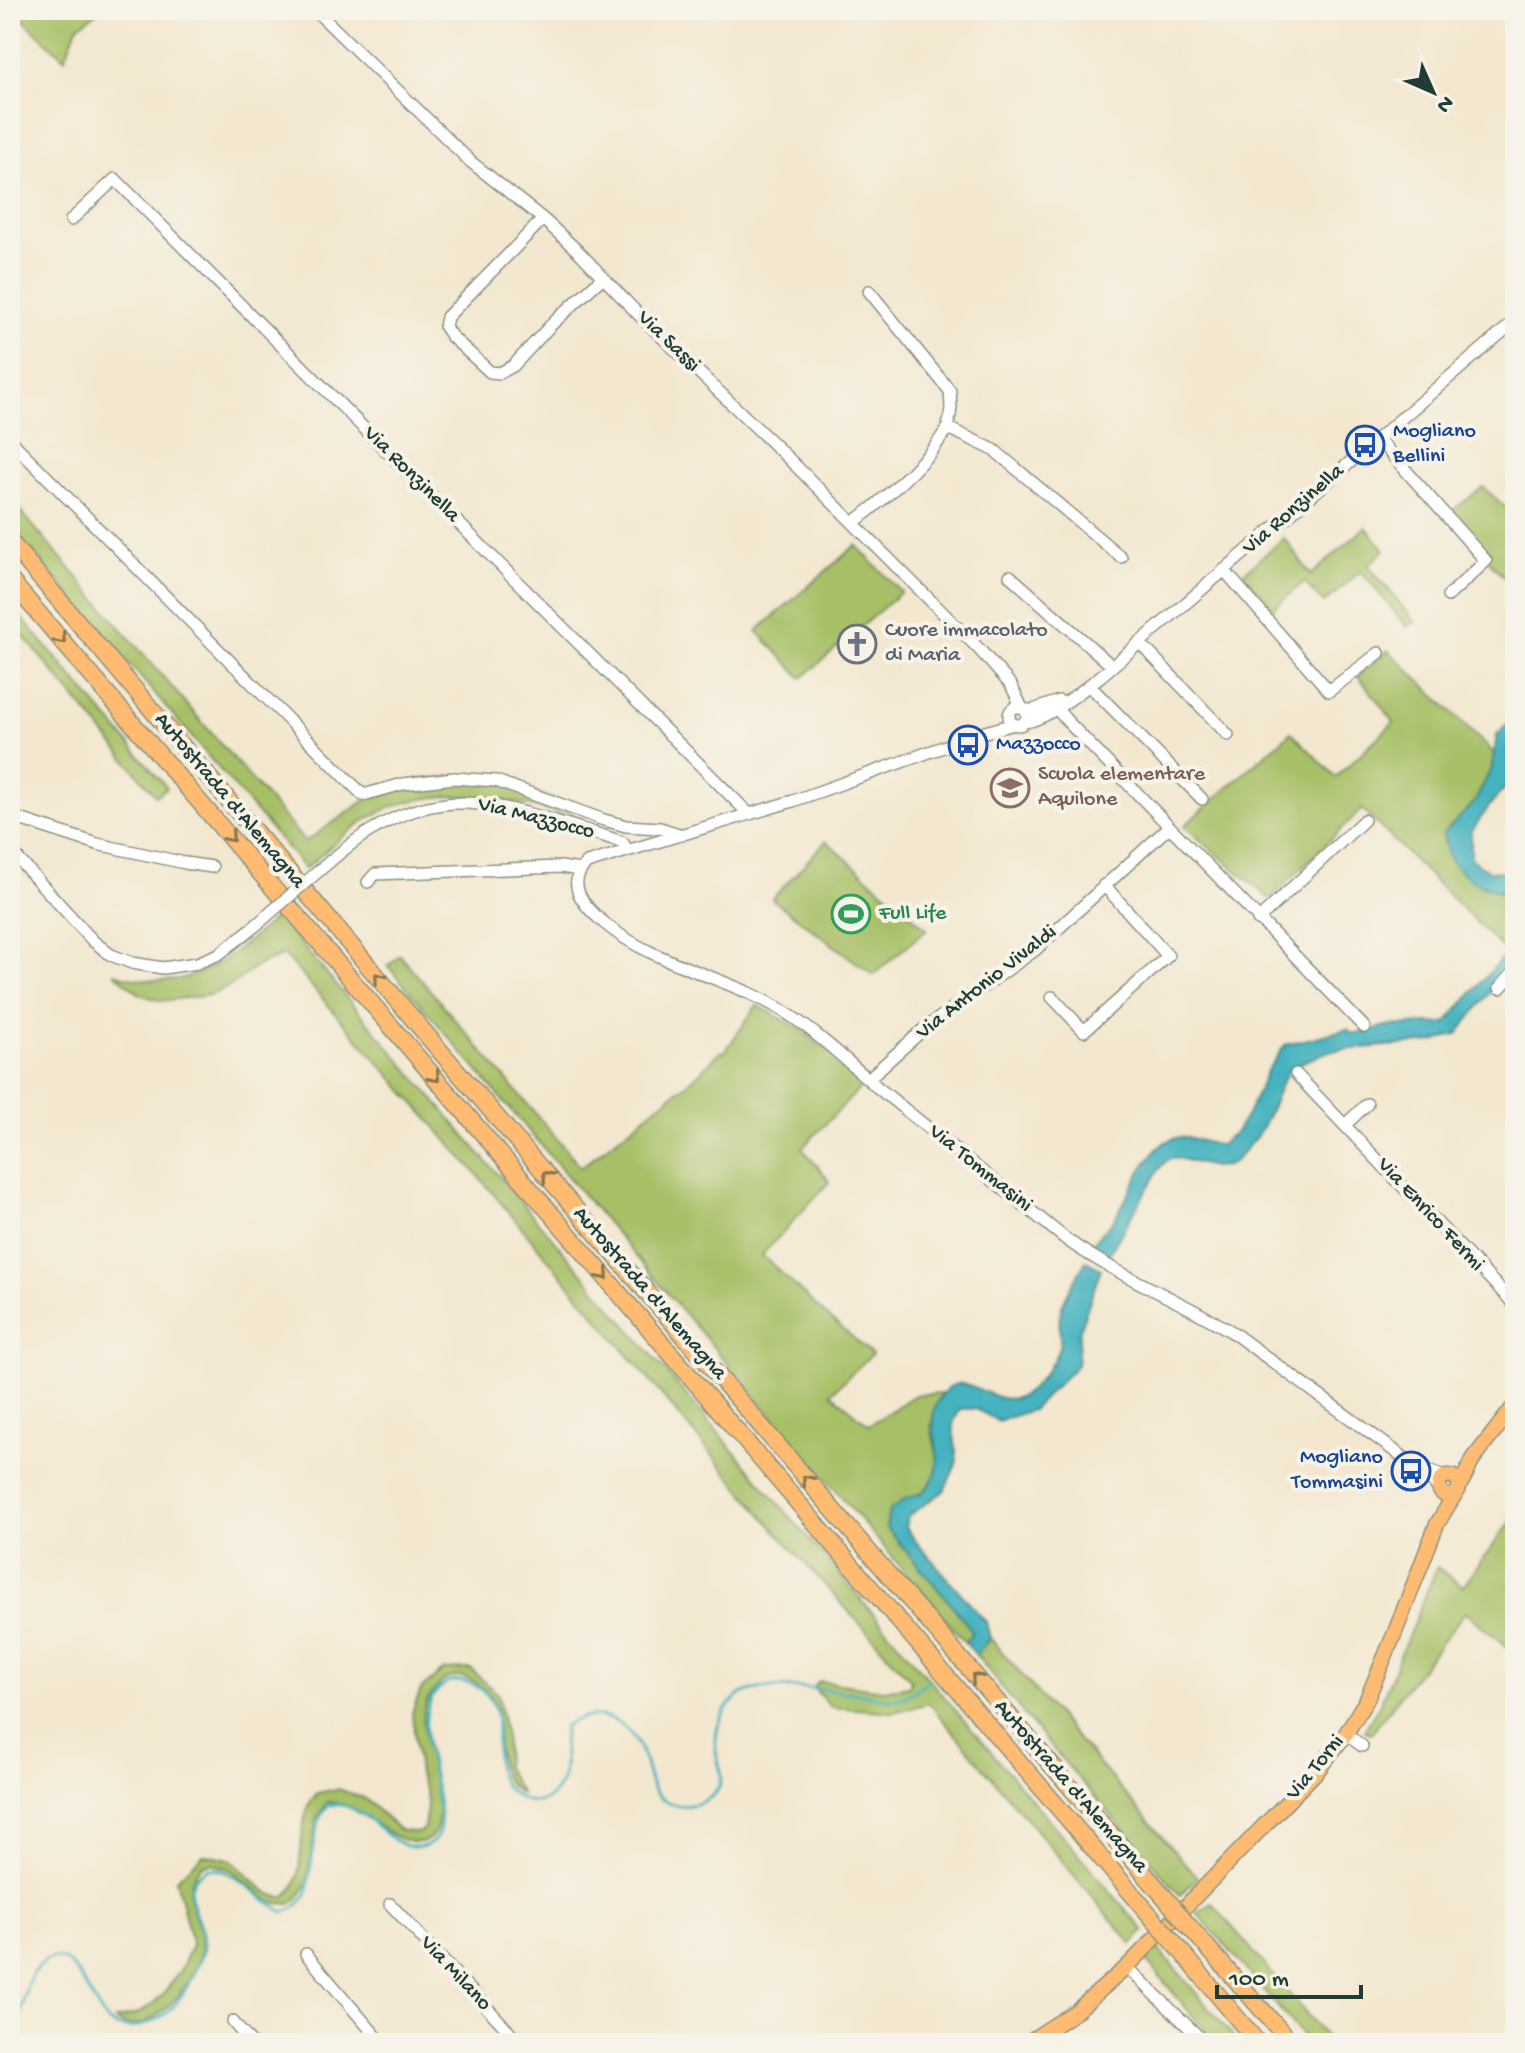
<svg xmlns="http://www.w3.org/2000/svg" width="1525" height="2053" font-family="'Gochi Hand',sans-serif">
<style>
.green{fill:#a7c066;stroke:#637e4d;stroke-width:2}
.water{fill:#44b3bf;stroke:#32787a;stroke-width:2}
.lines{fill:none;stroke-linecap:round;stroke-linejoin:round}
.stream{stroke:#44b3bf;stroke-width:3}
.minor-casing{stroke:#899282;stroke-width:14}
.major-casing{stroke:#899282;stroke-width:17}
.highway-casing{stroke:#899282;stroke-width:19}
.minor{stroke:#fff;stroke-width:11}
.major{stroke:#ffbb71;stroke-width:14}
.highway{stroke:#ffbb71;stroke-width:16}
.minor-bridge-casing{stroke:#899282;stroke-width:14;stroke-linecap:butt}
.highway-bridge-casing{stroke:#899282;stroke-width:19;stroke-linecap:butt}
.minor-bridge{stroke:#fff;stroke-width:11}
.highway-bridge{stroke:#ffbb71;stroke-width:16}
.oneway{stroke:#84764f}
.labels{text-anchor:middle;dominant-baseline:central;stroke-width:8;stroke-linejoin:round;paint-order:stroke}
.street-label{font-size:22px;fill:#1f3d34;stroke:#f7f3e8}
.transit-label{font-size:22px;fill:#164399;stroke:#f7f3e8;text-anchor:start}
.worship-label{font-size:22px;fill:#5b616d;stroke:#f7f3e8;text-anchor:start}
.education-label{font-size:22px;fill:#785e54;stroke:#f7f3e8;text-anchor:start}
.leisure-label{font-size:22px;fill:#27864d;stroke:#f7f3e8;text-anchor:start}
</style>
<rect width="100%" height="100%" fill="#f7f3e8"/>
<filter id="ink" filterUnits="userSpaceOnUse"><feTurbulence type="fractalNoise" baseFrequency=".0125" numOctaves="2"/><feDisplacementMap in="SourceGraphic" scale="16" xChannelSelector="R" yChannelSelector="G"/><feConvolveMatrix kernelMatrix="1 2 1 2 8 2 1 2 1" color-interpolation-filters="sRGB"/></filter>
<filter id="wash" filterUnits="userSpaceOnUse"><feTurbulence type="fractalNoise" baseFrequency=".006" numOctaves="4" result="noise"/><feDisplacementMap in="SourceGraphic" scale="32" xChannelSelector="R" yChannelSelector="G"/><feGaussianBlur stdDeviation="1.8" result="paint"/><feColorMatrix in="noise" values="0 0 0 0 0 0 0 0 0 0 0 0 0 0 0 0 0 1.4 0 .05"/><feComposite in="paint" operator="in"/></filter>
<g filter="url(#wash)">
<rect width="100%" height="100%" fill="#f3e7cf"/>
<path class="green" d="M26,10H101L77,27L65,59L20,17Z
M1483,487L1515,516V588L1494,567L1451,512Z
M10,499L305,842L366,800L421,779L488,780L555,799L582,822C519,799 442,782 378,813C351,827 328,849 305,869L10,525Z
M1366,527L1385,550L1368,565L1415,622L1407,627L1361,571L1324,603L1304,582L1272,609L1243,573L1284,538L1311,575Z
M856,545L901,592L802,678L757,631Z
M10,604L167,788L156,796L10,620Z
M1388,650L1494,753L1492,767L1475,802L1443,835L1499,893L1515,891V933L1504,950L1362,809L1270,899L1184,826L1291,732L1336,777L1394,722L1358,676Z
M826,841L927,929L873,975L772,899Z
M277,916L1144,1931L1132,1944L929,1703L894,1712L831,1707L813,1688L819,1681L883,1690L909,1686L911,1680L775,1530L476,1173L284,955L260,964L230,986L211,995L161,1001L140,994L114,973C189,997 224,962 277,916Z
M400,955L581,1167L694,1078L721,1051L724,1053L757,1005L795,1026L868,1080L802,1148L830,1181L762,1255L819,1309L872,1354L831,1393L869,1425L915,1395L942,1393L934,1413L931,1428L939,1463L935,1477L923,1492L904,1500L886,1527L965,1621L972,1632L965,1642L388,966Z
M1515,1516V1653L1465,1612L1371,1733L1364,1731L1380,1704L1437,1567L1463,1586Z
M990,1638L1197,1877L1180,1895L1035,1728L976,1655Z
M471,1669L499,1696L506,1744L505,1767L521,1793C495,1782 499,1747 497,1723C497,1718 498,1710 496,1705C492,1695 480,1684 471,1680C459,1674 446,1676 438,1686C434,1692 427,1699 425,1706C415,1736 458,1825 427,1840C397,1854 361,1801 328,1802L317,1818L307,1883L297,1900L290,1904L275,1903L266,1898L231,1870L212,1863L202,1865C178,1890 195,1907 201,1934C207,1965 175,2006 149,2020C139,2026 124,2028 115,2020L142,2012L163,1995L181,1969L192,1945L176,1879L203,1855C211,1856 223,1856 230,1860C247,1870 263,1898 284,1897C289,1892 295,1888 296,1882C305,1853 296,1818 317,1793L338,1789L364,1798L400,1830L418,1833L424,1828L427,1806L426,1792L419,1775L412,1713L421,1689L444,1670Z
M1212,1903L1331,2043H1309L1197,1913Z
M1155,1945L1239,2043H1216L1143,1957Z"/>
<path class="water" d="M1515,717V768L1509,784L1493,801L1471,832V859L1489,871L1515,873V891C1490,894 1465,880 1450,859C1446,852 1445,842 1443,834L1475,802L1492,767L1497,735Z
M1515,933V965L1491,991L1458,1034L1433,1042L1329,1051L1298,1064L1290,1069L1283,1080L1264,1124L1256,1137L1235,1161L1227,1166L1213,1167L1173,1157L1167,1160L1159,1169L1108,1256L1090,1246C1098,1237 1107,1228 1114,1219C1129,1198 1147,1147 1172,1139C1188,1133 1204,1144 1220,1145L1236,1132L1248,1113L1267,1071L1285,1045L1348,1029L1352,1034L1387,1026L1446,1023L1504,956L1507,951L1504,950Z
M1086,1261L1101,1269L1080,1328L1077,1365L1032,1410L998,1421L976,1409H960L953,1423L957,1462L944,1491L908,1516L905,1526L917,1543L986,1622L990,1638L976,1655L965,1642L972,1632L965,1621L886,1527L889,1511C894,1507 899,1503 904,1500C912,1496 920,1495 926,1489C956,1456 915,1425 944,1392C970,1362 1000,1427 1037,1383C1046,1372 1060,1354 1060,1340C1060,1329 1058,1321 1061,1310C1065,1293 1078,1276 1086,1261Z"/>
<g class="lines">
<path class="stream" d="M10,2032C28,2014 20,1983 39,1966C73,1933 91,2009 109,2022C128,2036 157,2022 171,2009C182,1998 204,1959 204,1944C202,1916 172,1886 209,1868C237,1869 259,1900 284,1912C297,1908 302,1903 307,1891L317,1829L321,1815L328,1805C370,1798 388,1857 425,1846C469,1833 401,1731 436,1692C442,1685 448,1681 457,1681C471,1681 485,1689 492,1702C507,1732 480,1775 518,1797C525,1801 534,1803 542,1801C552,1798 558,1790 562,1780C567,1763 561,1744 565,1725C595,1708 625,1716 640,1749C651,1772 645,1799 677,1805C694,1808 718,1799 721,1781C723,1772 719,1766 717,1757C712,1735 721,1706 742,1694C765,1681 841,1691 868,1695C878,1697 889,1701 899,1699C910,1696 920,1687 929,1680"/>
</g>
</g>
<g filter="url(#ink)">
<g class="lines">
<g class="minor-casing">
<path id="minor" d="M315,10L471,162L543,219L580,253L639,315L789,459L979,649L1011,685L1022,708
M543,219L447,317L445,327L451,336L490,372L500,373L513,366L551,325L603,277
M71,220L115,179L749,814
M869,291L950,391L951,408L948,428
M1378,439L1486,561L1448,596
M10,440L363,795L403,784L454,778L496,781L604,820L626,826L660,828L682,835
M853,523C880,503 906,479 929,454C936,446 942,436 948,428L994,450L1121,557
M1224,570L1329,691L1379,653
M1010,576L1112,666
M1139,642L1228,735
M1089,685L1202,799
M1009 716a9 9 0 1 1 18 0a9 9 0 1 1-18 0Z
M1056,708L1068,722L1364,1027
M1025,710H1033L1059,701
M1024,722C1046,721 1084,689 1102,675L1515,321
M1014,724L985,732L793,801L587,863C564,884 584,906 603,922C652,965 732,977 788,1014C820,1035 848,1062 877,1087C941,1138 1004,1189 1067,1240C1118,1276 1178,1299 1232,1332L1414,1465L1439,1488
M10,816L97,844L185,863L212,867
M10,850L93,941L111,955L132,963L163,968L197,963L219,954L255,926
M328,863C342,851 356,839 372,830C435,792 482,800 548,819C572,826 595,833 619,841L623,843L627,850
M368,882L375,874L561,867L579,870
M1258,920L1364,820
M1500,988L1515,971
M1052,997L1084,1031L1168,956L1104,885
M1296,1074L1515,1305
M868,1079L924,1029L1035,950L1169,827
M1345,1125L1367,1104
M1419,1467L1445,1476
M1346,1734L1362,1746
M390,1904L520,2043
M306,1954L382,2043
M1127,1967L1205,2043
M233,2022L251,2043"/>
</g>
<g class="major-casing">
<path id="major" d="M1439 1486a10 10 0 1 1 20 0a10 10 0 1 1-20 0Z
M1459,1487L1474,1458L1515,1405
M1027,2043L1075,2012L1127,1967L1317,1771L1345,1735L1367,1699L1394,1635L1437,1524L1455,1494"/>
</g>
<g class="highway-casing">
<path id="highway" d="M10,542L441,1052L1173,1907
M10,580L1156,1922
M1187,1924L1291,2043
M1171,1939L1258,2043"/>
</g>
<use href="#minor" class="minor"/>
<use href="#major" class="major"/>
<use href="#highway" class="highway"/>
<g class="minor-bridge-casing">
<path id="minor-bridge" d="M255,926L328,863"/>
</g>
<g class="highway-bridge-casing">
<path id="highway-bridge" d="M1173,1907L1187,1924
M1156,1922L1171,1939"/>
</g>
<use href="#minor-bridge" class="minor-bridge"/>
<use href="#highway-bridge" class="highway-bridge"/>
</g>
<defs><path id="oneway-chevron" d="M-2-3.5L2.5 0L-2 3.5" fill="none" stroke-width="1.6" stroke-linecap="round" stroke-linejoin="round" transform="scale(2)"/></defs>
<g class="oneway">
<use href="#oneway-chevron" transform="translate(61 639) rotate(49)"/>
<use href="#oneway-chevron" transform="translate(230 837) rotate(49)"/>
<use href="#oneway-chevron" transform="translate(379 978) rotate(-130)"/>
<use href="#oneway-chevron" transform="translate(435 1077) rotate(49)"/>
<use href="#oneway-chevron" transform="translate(547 1176) rotate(-131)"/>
<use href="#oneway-chevron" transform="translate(604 1275) rotate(49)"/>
<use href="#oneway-chevron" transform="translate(807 1480) rotate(-131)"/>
<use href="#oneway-chevron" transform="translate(976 1678) rotate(-131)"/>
</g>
</g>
<defs>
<g id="bus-ring" transform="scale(2)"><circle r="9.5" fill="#f7f3e8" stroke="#1a4fb4" stroke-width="1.5"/><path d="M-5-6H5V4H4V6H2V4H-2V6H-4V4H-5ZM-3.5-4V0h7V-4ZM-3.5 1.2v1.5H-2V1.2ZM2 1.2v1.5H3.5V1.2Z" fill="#1a4fb4"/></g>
<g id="church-ring" transform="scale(2)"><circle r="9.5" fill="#f7f3e8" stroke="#6b7280" stroke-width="1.5"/><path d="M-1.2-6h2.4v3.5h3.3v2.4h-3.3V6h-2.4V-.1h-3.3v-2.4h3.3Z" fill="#6b7280"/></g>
<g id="school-ring" transform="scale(2)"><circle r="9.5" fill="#f7f3e8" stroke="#8d6e63" stroke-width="1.5"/><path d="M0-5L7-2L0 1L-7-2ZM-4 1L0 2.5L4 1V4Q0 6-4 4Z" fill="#8d6e63"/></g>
<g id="stadium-ring" transform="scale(2)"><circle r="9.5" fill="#f7f3e8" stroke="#2e9e5b" stroke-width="1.5"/><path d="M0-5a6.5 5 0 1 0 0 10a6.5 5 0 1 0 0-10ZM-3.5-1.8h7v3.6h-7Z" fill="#2e9e5b"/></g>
</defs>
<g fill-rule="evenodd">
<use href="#bus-ring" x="1365" y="445"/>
<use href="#church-ring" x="857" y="644"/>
<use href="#bus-ring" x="968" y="745"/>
<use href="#school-ring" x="1010" y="788"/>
<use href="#stadium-ring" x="851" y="914"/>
<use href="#bus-ring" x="1411" y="1471"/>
</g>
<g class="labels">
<g class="street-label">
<text transform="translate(668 342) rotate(44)">Via Sassi</text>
<text transform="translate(411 475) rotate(45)">Via Ronzinella</text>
<text transform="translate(1294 510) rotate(-41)">Via Ronzinella</text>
<text transform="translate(229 801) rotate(50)">Autostrada d'Alemagna</text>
<text transform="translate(536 819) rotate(14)">Via Mazzocco</text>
<text transform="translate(987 983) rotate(-38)">Via Antonio Vivaldi</text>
<text transform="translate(980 1169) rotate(39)">Via Tommasini</text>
<text transform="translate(1430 1215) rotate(47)">Via Enrico Fermi</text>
<text transform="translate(649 1294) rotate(49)">Autostrada d'Alemagna</text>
<text transform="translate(1316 1768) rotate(-50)">Via Torni</text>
<text transform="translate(1070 1787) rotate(49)">Autostrada d'Alemagna</text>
<text transform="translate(455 1974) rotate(47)">Via Milano</text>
</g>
<g class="transit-label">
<text x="1393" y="432">Mogliano<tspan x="1393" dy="25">Bellini</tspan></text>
<text x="996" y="745">Mazzocco</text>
<text x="1383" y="1458" text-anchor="end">Mogliano<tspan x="1383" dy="25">Tommasini</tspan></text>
</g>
<g class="worship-label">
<text x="885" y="631">Cuore immacolato<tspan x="885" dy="25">di Maria</tspan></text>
</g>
<g class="education-label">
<text x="1038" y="775">Scuola elementare<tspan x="1038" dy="25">Aquilone</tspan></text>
</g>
<g class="leisure-label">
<text x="879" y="914">Full Life</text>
</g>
</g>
<rect width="1525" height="2053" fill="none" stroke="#f7f3e8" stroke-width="40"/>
<g transform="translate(1433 92) rotate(135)" stroke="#f7f3e8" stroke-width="6" paint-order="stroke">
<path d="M0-6L14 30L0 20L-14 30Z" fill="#1f3d34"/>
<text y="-12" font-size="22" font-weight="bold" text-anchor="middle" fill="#1f3d34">N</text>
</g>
<path d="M1217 1985v12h144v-12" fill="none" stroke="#1f3d34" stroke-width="4"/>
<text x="1229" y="1985" font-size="24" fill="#1f3d34" stroke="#f7f3e8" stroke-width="6" paint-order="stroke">100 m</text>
</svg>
